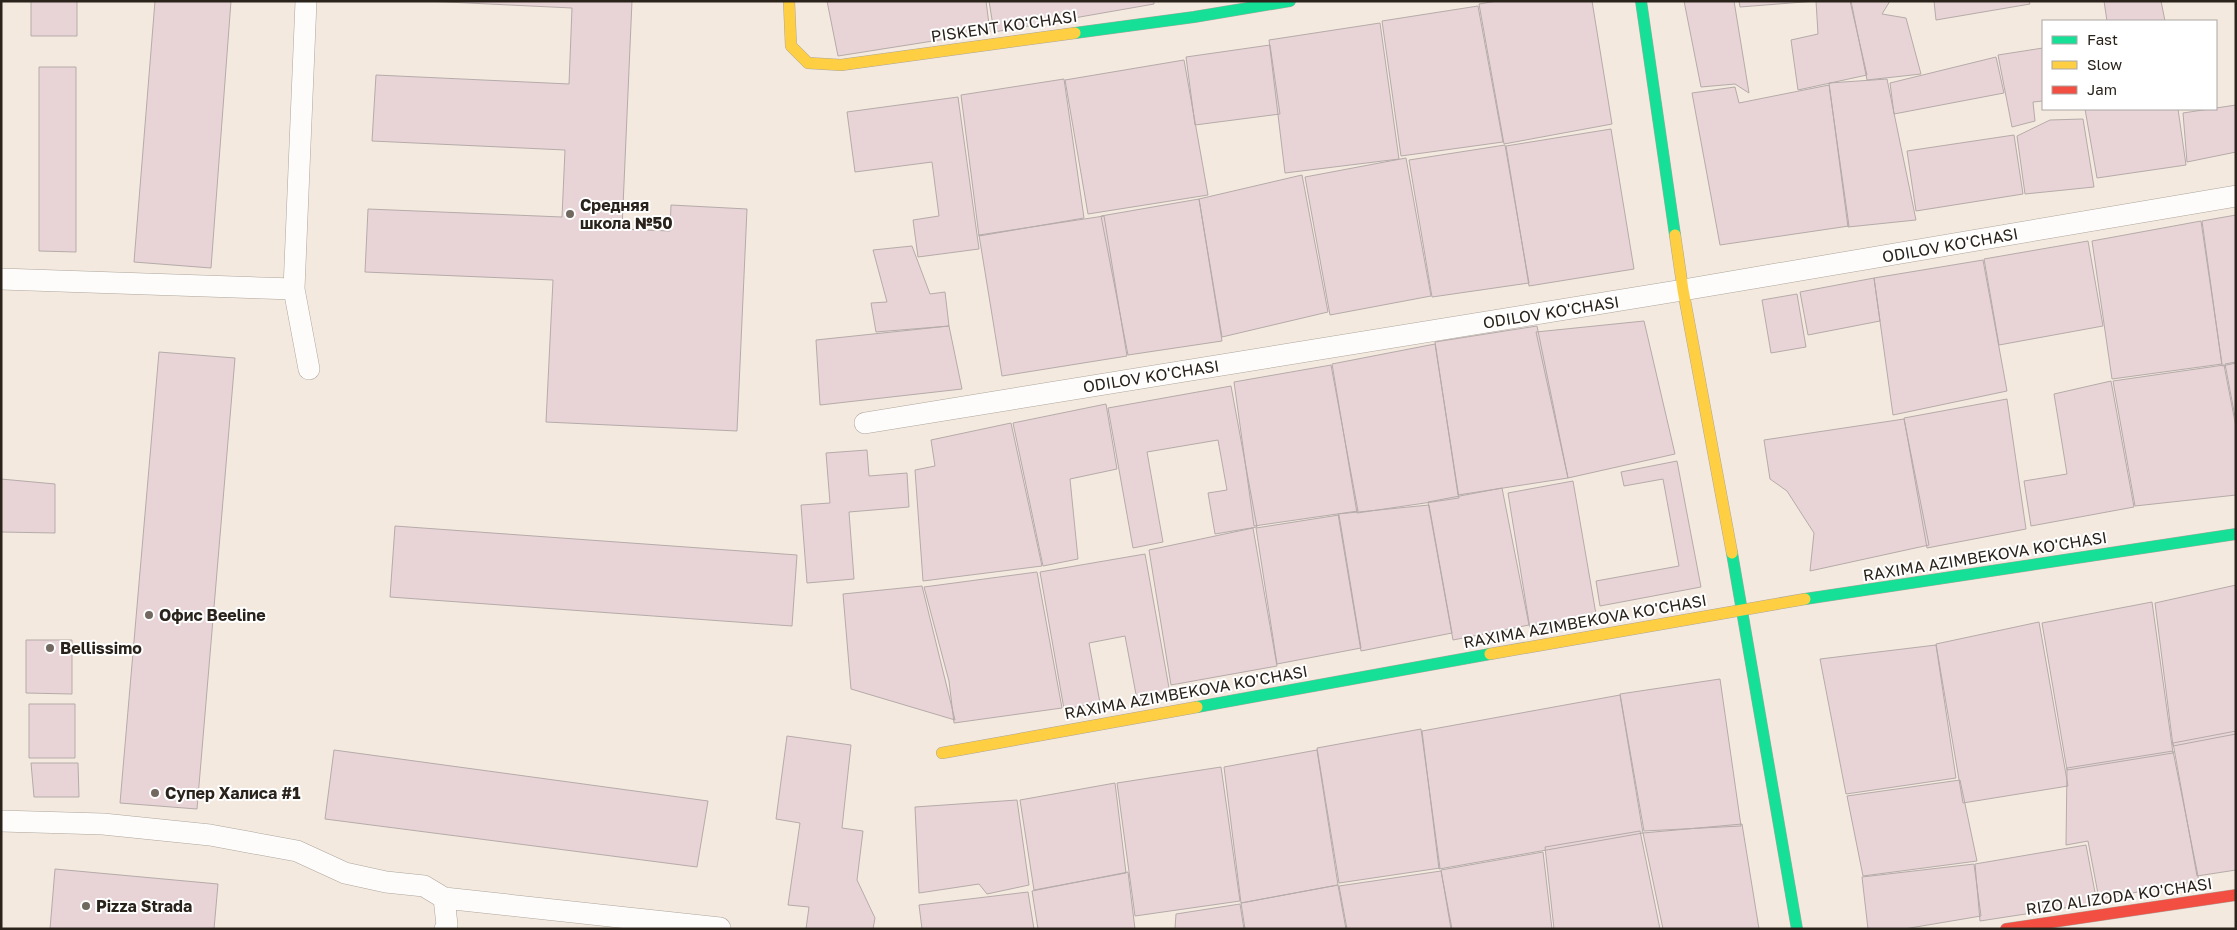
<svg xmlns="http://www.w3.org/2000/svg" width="2237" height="930" font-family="'Golos Text',sans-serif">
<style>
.building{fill:#e8d4d7;stroke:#b5aba9}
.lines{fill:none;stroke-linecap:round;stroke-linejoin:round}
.lane-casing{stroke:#ada59c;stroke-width:22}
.fast-casing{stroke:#ada59c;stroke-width:12}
.slow-casing{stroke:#ada59c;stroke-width:12}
.jam-casing{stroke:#ada59c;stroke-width:12}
.lane{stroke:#fdfcfa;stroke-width:21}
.fast{stroke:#16e098;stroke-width:11}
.slow{stroke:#ffcf43;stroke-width:11}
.jam{stroke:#f24e42;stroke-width:11}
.poi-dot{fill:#71685f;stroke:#fff;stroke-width:2}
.labels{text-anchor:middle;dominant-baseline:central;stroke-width:4;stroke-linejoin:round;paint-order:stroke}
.street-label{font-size:16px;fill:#2a231b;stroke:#fff}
.poi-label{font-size:16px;font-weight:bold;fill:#2a231b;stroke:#fff;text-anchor:start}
</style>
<rect width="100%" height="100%" fill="#f4e9de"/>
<path class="building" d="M31,1H77V36H31Z
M155,1H231L211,268L134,262Z
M426,1H632L622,229L670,231L671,205L747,209L737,431L546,422L553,280L365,272L368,209L562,217L565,150L372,141L376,75L569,84L572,8Z
M827,1H986L990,32L838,56Z
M989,1H1154V4L994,32Z
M1497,1H1592L1612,124L1504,144L1479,4Z
M1684,1H1734L1749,93L1735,84L1701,87Z
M1739,1H1850L1867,75L1798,90L1791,40L1818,34L1816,1L1740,7Z
M1851,1H1890L1882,14L1906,18L1921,74L1867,80Z
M1934,1H2029L2030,4L1936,20Z
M2104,1H2161L2165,21H2107Z
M1478,6L1503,142L1401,156L1382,21Z
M1380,23L1399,159L1285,173L1269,40Z
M1270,45L1280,114L1195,125L1186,57Z
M2043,48V101L2033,102L2035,121L2012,127L1998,55Z
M1996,57L2004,93L1894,114L1890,83Z
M1184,60L1208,195L1088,214L1065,80Z
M39,67H76V252L39,251Z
M1064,79L1084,218L979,236L961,95Z
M1887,79L1916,220L1848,227L1829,83Z
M1829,85L1849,226L1720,245L1692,93L1735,87L1739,103Z
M958,97L979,249L918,257L913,220L939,216L932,162L855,172L847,112Z
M2236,105V152L2187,162L2183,113Z
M2085,109H2178L2186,165L2097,178Z
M2083,119L2094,187L2025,194L2017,136L2050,120Z
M1611,129L1634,269L1529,286L1506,146Z
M2014,135L2023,194L1916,211L1907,151Z
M1505,145L1529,283L1432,297L1409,160Z
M1406,158L1431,296L1330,315L1305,177Z
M1302,175L1328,312L1222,337L1199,199Z
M1199,199L1222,341L1128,355L1101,216Z
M2236,215V363L2222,366L2202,221Z
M1104,216L1127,356L1002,376L979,235Z
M2201,221L2222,364L2112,379L2092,241Z
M2088,241L2103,326L1999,345L1984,259Z
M912,246L930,294L945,292L949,326L876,332L871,303L887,302L873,250Z
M1983,260L2007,391L1893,415L1874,278Z
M1874,278L1880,321L1808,335L1800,292Z
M1797,294L1806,347L1771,353L1762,300Z
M1644,321L1675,454L1568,478L1536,332Z
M949,326L962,389L820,405L816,340Z
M1537,326L1568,478L1458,495L1435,342Z
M1435,344L1459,498L1357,513L1332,364Z
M159,352L235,358L197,809L120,803Z
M2236,362V422L2225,364Z
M1331,365L1358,511L1254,526L1234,382Z
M2224,365L2236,427V495L2135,506L2113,381Z
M2111,381L2134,507L2031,526L2024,481L2067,474L2054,394Z
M1231,386L1257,527L1215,534L1208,493L1227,490L1218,440L1147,452L1163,542L1133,548L1108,408Z
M2007,399L2026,529L1927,548L1904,418Z
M1106,404L1117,469L1070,479L1078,559L1043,566L1013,423Z
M1904,419L1929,545L1810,571L1814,533L1787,491L1770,479L1764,440Z
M1011,423L1042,566L923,581L915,470L935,466L931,440Z
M867,450L869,476L907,473L909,507L849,512L854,579L807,583L801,505L830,503L826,453Z
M1677,461L1701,587L1600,606L1596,581L1679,566L1663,479L1624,486L1621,472Z
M1,479L55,484V533L1,532Z
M1573,481L1597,620L1531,635L1508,493Z
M1502,488L1529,625L1453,640L1428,502Z
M1429,505L1452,633L1361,651L1338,514Z
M1339,515L1361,648L1277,664L1256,528Z
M395,526L797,555L792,626L390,597Z
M1253,528L1277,666L1171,685L1149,550Z
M1145,554L1171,699L1138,705L1125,636L1089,643L1100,703L1064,709L1040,572Z
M1037,572L1062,708L954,723L949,681L924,587Z
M2236,585V734L2173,746L2155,603Z
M922,586L955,720L851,689L843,594Z
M2152,602L2173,753L2067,770L2042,623Z
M2039,622L2068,786L1963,803L1936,644Z
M26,640H72V694L26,693Z
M1936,645L1956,778L1846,794L1820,659Z
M1720,679L1741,826L1644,831L1620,694Z
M1620,695L1643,833L1439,869L1422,731Z
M29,704H75V758H29Z
M1421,729L1440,868L1339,883L1317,748Z
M2236,731V870L2197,876L2173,743Z
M787,736L851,745L842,828L863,831L857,880L875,918L873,929H806L809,907L788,905L800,823L776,819Z
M334,750L708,801L697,867L325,819Z
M1317,750L1338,885L1241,903L1224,767Z
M2173,751L2199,881L2099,899L2088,841L2066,845L2067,768Z
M31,763H78L79,797H34Z
M1221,767L1240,901L1135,916L1117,783Z
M1960,780L1977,861L1863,876L1847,796Z
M1115,783L1126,873L1034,890L1020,800Z
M1017,800L1029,885L987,894L979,884L919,893L915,807Z
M1742,824L1759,929H1663L1643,833Z
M1640,831L1660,929H1554L1545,847Z
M2086,845L2097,903L1980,921L1975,864Z
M1543,852L1552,929H1451L1441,870Z
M1974,864L1981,916L1904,929H1868L1862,877Z
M55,869L218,884L214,929H50Z
M1441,871L1452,929H1347L1339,886Z
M1128,872L1135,929H1038L1032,891Z
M1338,885L1346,929H1245L1241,903Z
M1028,892L1034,929H922L919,905Z
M1240,904L1244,929H1175L1176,914Z"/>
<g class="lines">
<g class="lane-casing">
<path id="lane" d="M306,1L294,289L309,369
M1,279L294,289
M865,423L1683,290L2236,196
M1,821L103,824L210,835L297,851L345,873L386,882L424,886L444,898L447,925L445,929
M444,898L720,928"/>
</g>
<g class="fast-casing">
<path id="fast" d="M1641,1L1675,235
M1075,33L1194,17L1290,1
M1732,553L1797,929
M1805,599L2236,534
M1197,707L1490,654"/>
</g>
<g class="slow-casing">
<path id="slow" d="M789,1L791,46L808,63L841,65L1075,33
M1675,235L1683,290L1732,553
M1490,654L1805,599
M942,753L1197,707"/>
</g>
<g class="jam-casing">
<path id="jam" d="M2006,929L2236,895"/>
</g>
<use href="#lane" class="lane"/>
<use href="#fast" class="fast"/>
<use href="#slow" class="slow"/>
<use href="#jam" class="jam"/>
</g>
<g class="poi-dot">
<circle cx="570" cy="214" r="5"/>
<circle cx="149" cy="615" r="5"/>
<circle cx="50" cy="648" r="5"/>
<circle cx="155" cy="793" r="5"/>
<circle cx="86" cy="906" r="5"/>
</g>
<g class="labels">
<g class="street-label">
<text transform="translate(1004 26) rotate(-8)">PISKENT KO'CHASI</text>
<text transform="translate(1950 245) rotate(-10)">ODILOV KO'CHASI</text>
<text transform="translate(1551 312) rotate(-9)">ODILOV KO'CHASI</text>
<text transform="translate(1151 376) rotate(-9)">ODILOV KO'CHASI</text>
<text transform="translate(1985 556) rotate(-9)">RAXIMA AZIMBEKOVA KO'CHASI</text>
<text transform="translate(1585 621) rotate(-10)">RAXIMA AZIMBEKOVA KO'CHASI</text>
<text transform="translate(1186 692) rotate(-10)">RAXIMA AZIMBEKOVA KO'CHASI</text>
<text transform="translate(2119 896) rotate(-8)">RIZO ALIZODA KO'CHASI</text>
</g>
<g class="poi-label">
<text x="580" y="205">Средняя<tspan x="580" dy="18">школа №50</tspan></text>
<text x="159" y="615">Офис Beeline</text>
<text x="60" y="648">Bellissimo</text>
<text x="165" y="793">Супер Халиса #1</text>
<text x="96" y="906">Pizza Strada</text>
</g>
</g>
<rect width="2237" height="930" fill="none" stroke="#2a231b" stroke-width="5"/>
<rect x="2042" y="20" width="175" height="90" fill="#ffffff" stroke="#aaa7a4"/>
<rect x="2052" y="36" width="25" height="8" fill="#16e098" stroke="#aaa7a4"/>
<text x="2087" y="45" font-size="15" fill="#2a231b">Fast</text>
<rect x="2052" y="61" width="25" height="8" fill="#ffcf43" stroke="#aaa7a4"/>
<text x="2087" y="70" font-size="15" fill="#2a231b">Slow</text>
<rect x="2052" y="86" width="25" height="8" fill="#f24e42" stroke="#aaa7a4"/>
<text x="2087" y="95" font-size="15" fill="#2a231b">Jam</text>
</svg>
